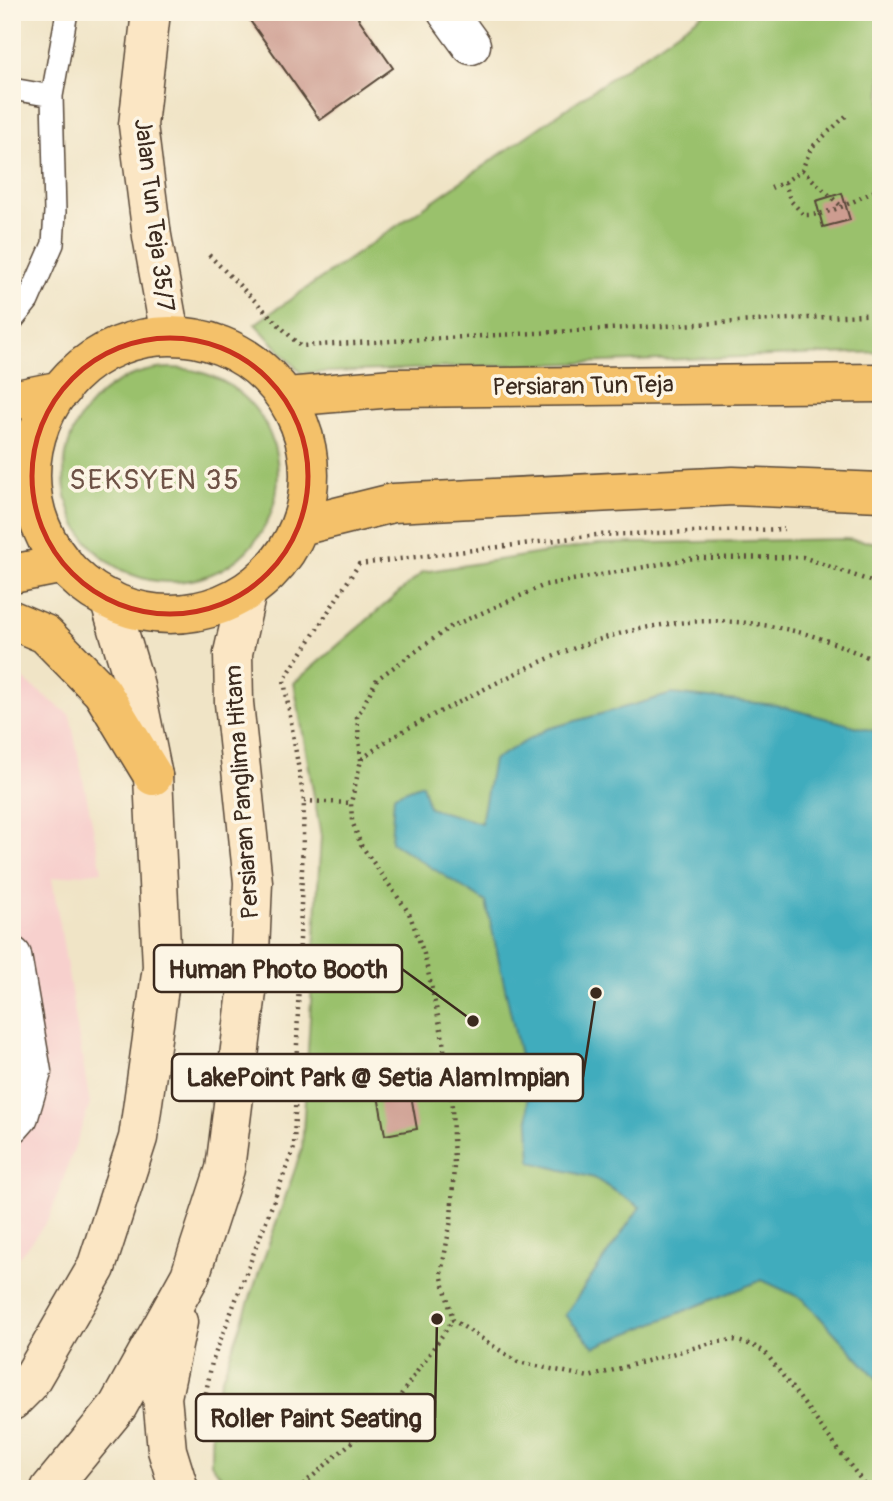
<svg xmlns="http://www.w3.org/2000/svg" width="893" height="1501" font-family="Pangolin,sans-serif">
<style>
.built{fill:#f7d0cd}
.green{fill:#9ac16c;stroke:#6a7645;stroke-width:2}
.water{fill:#3facbd;stroke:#3d6b6e;stroke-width:2}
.building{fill:#cd9c90}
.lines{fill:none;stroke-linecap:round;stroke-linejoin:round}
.lane-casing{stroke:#564637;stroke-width:24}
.street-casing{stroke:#564637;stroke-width:41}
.secondary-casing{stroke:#564637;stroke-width:41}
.primary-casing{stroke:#564637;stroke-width:41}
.path{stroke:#564637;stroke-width:4.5;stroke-dasharray:2 5;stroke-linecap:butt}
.lane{stroke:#fff;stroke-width:21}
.street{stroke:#fff;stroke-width:38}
.secondary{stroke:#fbe6c4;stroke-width:38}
.primary{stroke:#f4c16b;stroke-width:38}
.marked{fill:none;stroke:#c8321e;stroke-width:5;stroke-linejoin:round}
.labels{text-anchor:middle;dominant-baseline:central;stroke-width:7;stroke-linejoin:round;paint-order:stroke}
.street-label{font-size:24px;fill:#3b2a1e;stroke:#fcf5e5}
.quarter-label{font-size:28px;letter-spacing:2px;fill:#6e5246;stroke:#fcf5e5}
.leader{fill:none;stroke:#3b2a1e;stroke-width:2.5}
.callout-dot{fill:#3b2a1e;stroke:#fcf5e5;stroke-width:2.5}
.callout{fill:#fcf5e5;stroke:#3b2a1e;stroke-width:2.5}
.callout-label{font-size:26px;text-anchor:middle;font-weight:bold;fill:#3b2a1e}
</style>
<rect width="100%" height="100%" fill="#fcf5e5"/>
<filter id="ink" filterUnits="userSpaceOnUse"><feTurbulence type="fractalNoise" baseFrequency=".0143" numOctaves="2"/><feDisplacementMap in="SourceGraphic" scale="14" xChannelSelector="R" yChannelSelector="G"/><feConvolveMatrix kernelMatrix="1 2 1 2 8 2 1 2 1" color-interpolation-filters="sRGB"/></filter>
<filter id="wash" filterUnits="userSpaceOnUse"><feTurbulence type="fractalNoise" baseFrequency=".00686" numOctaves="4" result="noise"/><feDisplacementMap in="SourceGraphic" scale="28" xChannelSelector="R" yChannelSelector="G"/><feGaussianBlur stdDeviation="1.57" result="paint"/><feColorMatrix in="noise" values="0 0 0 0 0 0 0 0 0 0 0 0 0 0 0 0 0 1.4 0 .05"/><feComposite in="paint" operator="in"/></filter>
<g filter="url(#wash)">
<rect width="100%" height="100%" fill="#f0e4c6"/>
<path class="built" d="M12,671L70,715L102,871L52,878L90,1104L49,1219L12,1266Z"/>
<path class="green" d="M706,12H881V352L301,373L255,324Z
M64 475a107 107 0 1 1 214 0a107 107 0 1 1-214 0Z
M845,539L881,543V1489H230L211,1463L212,1407L302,1149L321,836L294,683L423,572L598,544Z"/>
<path class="water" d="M672,694L776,705L881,733V1383L803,1299L762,1280L594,1347L565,1315L640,1207L594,1178L531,1162L527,1087L486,902L391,842L394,795L422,784L429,808L481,823L493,760L547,729Z"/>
<g id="blocks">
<path class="building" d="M244,12H354L393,68L320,120Z
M842,193L850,220L823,227L816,201Z
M406,1067L417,1129L385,1135L374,1073Z"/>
</g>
</g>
<g filter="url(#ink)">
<use href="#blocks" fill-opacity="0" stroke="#564637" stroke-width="2"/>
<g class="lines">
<g class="lane-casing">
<path id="lane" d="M12,89L52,96
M12,321L28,301L53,244L55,212L52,96L67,12"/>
</g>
<g class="street-casing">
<path id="street" d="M447,12L471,45
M12,956L32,1072L19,1116L12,1124"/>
</g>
<g class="secondary-casing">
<path id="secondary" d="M151,12L138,125L152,236L170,335
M178,1322L162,1397L167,1450L179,1489
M12,1401L28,1385L96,1268L138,1138L162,967L153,776L134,682L109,599
M50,1489L118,1406L190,1276L225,1169L249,976L253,882L234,703L233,653L247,592"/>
</g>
<g class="primary-casing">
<path id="primary" d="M31 475a139 139 0 1 1 278 0a139 139 0 1 1-278 0Z
M286,397L393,388L881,383
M12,400L62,390
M300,526L393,503L733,486L881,492
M12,574L64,564
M12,620L45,634L102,692L153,776"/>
</g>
<path class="path" d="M802,170L841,206
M785,182L790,200L804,215C830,216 857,199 881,188
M771,188L785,182L802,170L811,148L848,114
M209,255L300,346L881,314
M361,760L357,717L377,679L450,627L545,585L694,558L803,557L881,585
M304,801L351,803
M203,1407L212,1362L294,1148L304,801L284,680L359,564L597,535L784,529
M298,1489L393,1406L453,1320
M868,1489L765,1352L752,1345L734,1340L711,1343L589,1377L518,1362L453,1320L441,1274L451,1220L454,1165L452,1107L442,1034L424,954L409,913L361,845L352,821L351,803L361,760C394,732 433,716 471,696C581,638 680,600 806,634C832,641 857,653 881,663"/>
<use href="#lane" class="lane"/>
<use href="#street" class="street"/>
<use href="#secondary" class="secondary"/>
<use href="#primary" class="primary"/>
</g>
</g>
<path class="marked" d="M32 476a138 138 0 1 1 276 0a138 138 0 1 1-276 0Z"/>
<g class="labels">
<g class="street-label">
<text transform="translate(154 215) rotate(83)">Jalan Tun Teja 35/7</text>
<text transform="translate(583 386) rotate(-1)">Persiaran Tun Teja</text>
<text transform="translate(242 792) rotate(-94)">Persiaran Panglima Hitam</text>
</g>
<g class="quarter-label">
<text x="155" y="480">SEKSYEN 35</text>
</g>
</g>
<path class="leader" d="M473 1021L402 969M596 993L583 1077M437 1319L435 1418"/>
<g class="callout-dot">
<circle cx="473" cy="1021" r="7"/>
<circle cx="596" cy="993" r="7"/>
<circle cx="437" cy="1319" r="7"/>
</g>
<g class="callout">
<rect x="154" y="945" width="248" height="47" rx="7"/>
<rect x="172" y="1054" width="411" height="47" rx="7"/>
<rect x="196" y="1394" width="239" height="47" rx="7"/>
</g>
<g class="callout-label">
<text x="278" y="978">Human Photo Booth</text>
<text x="378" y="1086">LakePoint Park @ Setia AlamImpian</text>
<text x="316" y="1427">Roller Paint Seating</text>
</g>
<rect width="893" height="1501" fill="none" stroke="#fcf5e5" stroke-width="42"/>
</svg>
